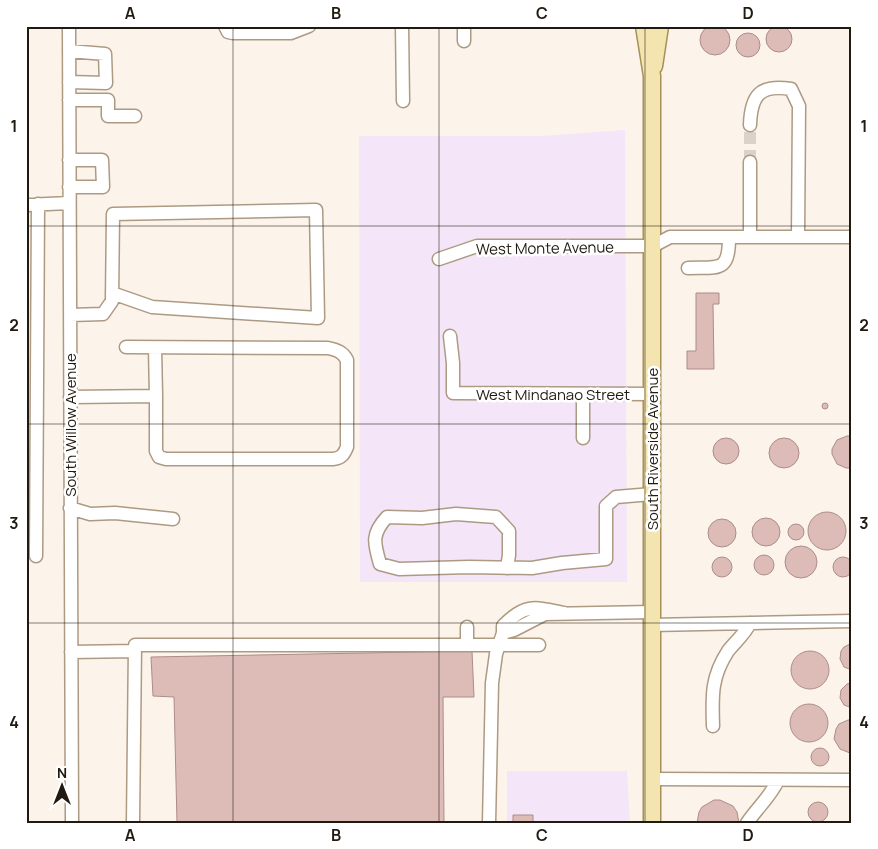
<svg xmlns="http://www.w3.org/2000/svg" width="878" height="849" font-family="Manrope,sans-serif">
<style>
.commercial{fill:#f5e5f8}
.building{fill:#ddbcb8;stroke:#ac8c88}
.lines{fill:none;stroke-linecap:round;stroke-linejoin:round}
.minor-tunnel{stroke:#dbd3c9;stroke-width:12;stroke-dasharray:12 6;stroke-linecap:butt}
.minor-casing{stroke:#ad9a83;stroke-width:15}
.major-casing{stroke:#a69256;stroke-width:19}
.minor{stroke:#fff;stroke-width:12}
.major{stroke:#f4e4b0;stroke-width:16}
.grid{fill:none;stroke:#211a11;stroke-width:1;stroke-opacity:0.55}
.labels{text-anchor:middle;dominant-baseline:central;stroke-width:5;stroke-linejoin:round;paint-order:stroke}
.street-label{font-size:15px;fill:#211a11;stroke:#fff}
.neatline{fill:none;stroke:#211a11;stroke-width:2}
.grid-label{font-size:16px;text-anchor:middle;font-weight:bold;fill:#211a11}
</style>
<rect width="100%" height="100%" fill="#fcf4ea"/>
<path class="commercial" d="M625,130L627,582H360L359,136H541Z
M507,771H627L630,823H507Z"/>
<path class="building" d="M700 40a15 15 0 1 1 30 0a15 15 0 1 1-30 0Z
M766 39a13 13 0 1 1 26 0a13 13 0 1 1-26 0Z
M736 45a12 12 0 1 1 24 0a12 12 0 1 1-24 0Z
M696,293H719V304H713L714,369H687V351H696Z
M822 406a3 3 0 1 1 6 0a3 3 0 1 1-6 0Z
M847,436H852V468H846L837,464L832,454V449L837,440Z
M769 453a15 15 0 1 1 30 0a15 15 0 1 1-30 0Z
M713 451a13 13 0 1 1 26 0a13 13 0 1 1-26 0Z
M808 531a19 19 0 1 1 38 0a19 19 0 1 1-38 0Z
M752 532a14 14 0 1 1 28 0a14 14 0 1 1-28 0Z
M708 533a14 14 0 1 1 28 0a14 14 0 1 1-28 0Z
M788 532a8 8 0 1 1 16 0a8 8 0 1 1-16 0Z
M785 562a16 16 0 1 1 32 0a16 16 0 1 1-32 0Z
M754 565a10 10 0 1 1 20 0a10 10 0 1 1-20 0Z
M712 567a10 10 0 1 1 20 0a10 10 0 1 1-20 0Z
M833 567a10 10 0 1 1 20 0a10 10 0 1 1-20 0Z
M852,643V670L844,667L840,659L841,651L844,647Z
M791 670a19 19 0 1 1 38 0a19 19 0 1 1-38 0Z
M472,651L474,697H443L444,823H177L174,697L153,696L151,657Z
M851,683H852V708L844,705L840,698L841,690L847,684Z
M790 723a19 19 0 1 1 38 0a19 19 0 1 1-38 0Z
M848,720H852V753H850L840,749L834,739L836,729L839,724Z
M811 757a9 9 0 1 1 18 0a9 9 0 1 1-18 0Z
M714,800H720L733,806L737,812L739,823H697L699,812L702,807Z
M808 812a10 10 0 1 1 20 0a10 10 0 1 1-20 0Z
M513,815H533V823H513Z"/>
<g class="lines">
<path class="minor-tunnel" d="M750,162V125"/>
<g class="minor-casing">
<path id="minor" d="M69,26L72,823
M225,26L228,32L233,33H291L309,26
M402,26L403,101
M464,26V41
M69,51L105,54L106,83L69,82
M69,100H108V116H135
M750,125C751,95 760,84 791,89L799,106L798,237
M69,160H102L103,187H69
M750,162V237
M26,205L69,203
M439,259L477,246H653L670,237H852
M688,268C719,267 729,273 729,237
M70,315L103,314L112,301L113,214L316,210L318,318L152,307L112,293
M450,336L453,363V393L653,394
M155,348L156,396
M70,397L156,396V451L159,457L166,459H333C342,458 344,454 347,447V360C343,352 337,350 328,348L126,347
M583,438V394
M70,508L90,514L115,513L173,519
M36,556L38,204
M507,568L509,555V531L496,517L456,514L422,518L387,517C371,534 374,543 380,564L399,569L469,567L532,568L562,563L606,559V506L616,497L652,494
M651,625L852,621
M503,633L514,630L545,614L651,612
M467,645V627
M71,652L135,651
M713,726C712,696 711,677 728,651C735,642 745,634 750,623
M652,779L852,780
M133,823L135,645H539
M489,823L492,683L496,654L503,633V626C525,603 535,607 564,613
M747,823C757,808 771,796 778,780"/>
</g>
<g class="major-casing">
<path id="major" d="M644,26L652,76V823
M654,66L660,26"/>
</g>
<use href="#minor" class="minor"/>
<use href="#major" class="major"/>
</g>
<path class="grid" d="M233,26V823M439,26V823M645,26V823M26,226H852M26,424H852M26,623H852"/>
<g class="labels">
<g class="street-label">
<text transform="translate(545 248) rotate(-1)">West Monte Avenue</text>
<text x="553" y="394">West Mindanao Street</text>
<text transform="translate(70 425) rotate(-90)">South Willow Avenue</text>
<text transform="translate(652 449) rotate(-90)">South Riverside Avenue</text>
</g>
</g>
<rect width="878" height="849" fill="none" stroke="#ffffff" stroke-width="55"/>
<g transform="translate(62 786)" stroke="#ffffff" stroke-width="4" paint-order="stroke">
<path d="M0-4L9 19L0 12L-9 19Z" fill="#211a11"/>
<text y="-8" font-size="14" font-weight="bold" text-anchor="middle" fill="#211a11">N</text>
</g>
<rect x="28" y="28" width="822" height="794" class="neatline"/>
<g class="grid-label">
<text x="130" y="19">A</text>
<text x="336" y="19">B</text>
<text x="542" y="19">C</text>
<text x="748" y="19">D</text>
<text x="14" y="132">1</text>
<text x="864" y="132">1</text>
<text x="14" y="331">2</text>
<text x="864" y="331">2</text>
<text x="14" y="529">3</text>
<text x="864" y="529">3</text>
<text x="14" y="728">4</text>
<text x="864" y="728">4</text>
<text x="130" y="841">A</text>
<text x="336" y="841">B</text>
<text x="542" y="841">C</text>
<text x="748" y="841">D</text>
</g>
</svg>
